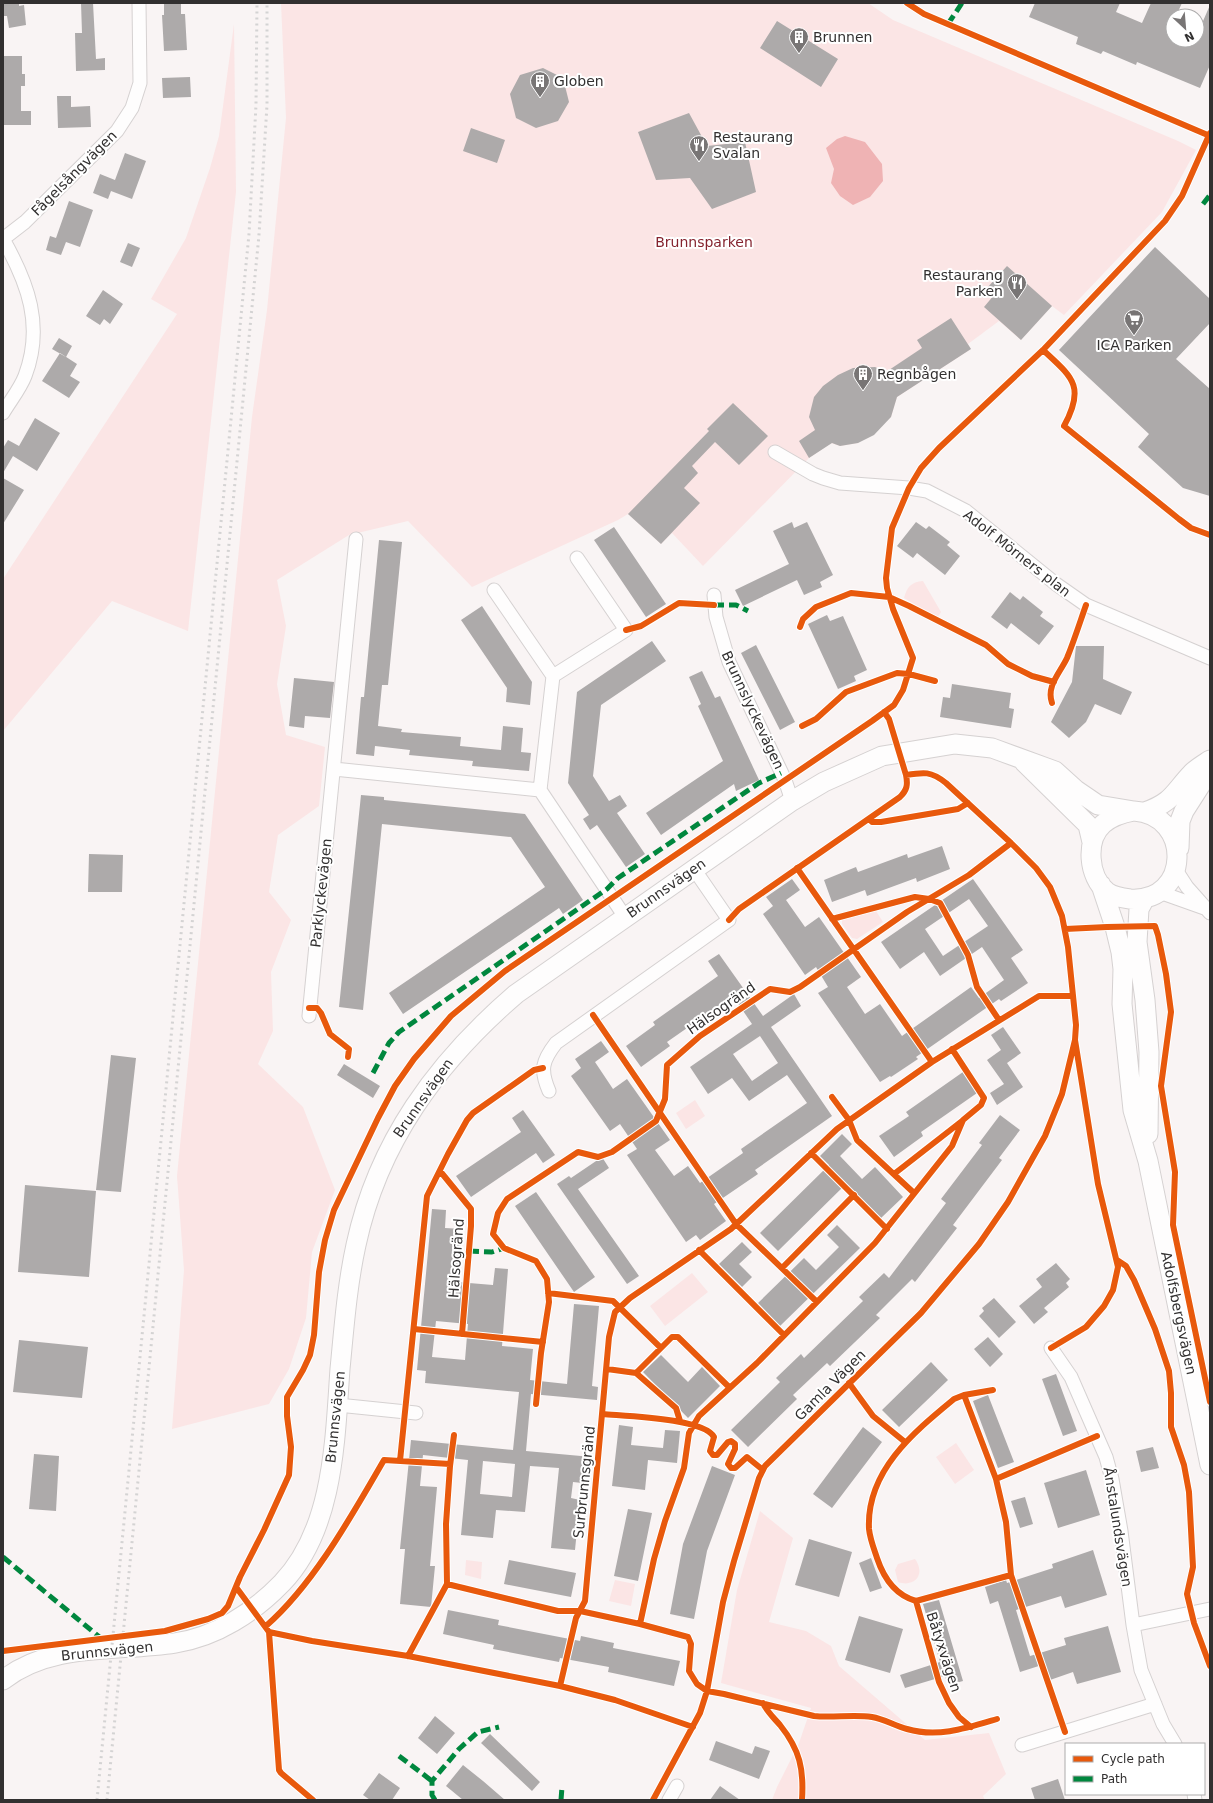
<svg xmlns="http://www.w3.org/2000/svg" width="1213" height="1803" font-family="'DejaVu Sans',sans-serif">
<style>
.green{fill:#fbe5e5}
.water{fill:#efb3b4}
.building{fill:#adaaaa;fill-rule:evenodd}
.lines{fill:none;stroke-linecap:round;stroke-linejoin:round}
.street-casing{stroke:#d5d1d1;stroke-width:15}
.secondary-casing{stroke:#d5d1d1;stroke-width:21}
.street{stroke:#fefdfd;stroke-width:13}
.secondary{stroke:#fefdfd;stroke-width:19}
.rail{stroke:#d4d3d3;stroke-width:3;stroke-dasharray:2 4;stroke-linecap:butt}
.quiet{stroke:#00873e;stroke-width:5;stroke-dasharray:10 5;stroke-linecap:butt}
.cycleway-casing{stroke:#fff;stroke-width:8}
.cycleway{stroke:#e8590c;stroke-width:6}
.labels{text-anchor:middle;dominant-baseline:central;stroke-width:4;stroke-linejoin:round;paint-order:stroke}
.poi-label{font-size:14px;fill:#323030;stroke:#fff;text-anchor:start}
.street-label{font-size:14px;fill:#323030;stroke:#fff}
.park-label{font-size:14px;fill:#85242f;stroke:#fff}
</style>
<rect width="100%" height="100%" fill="#f9f4f4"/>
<path class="green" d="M281,3H868L893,20L1178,141L1196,150L1162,212L1064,315L1052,306L1021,340L999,321L968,344L971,349L897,397L891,417L858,443L840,446L831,443L809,458L703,566L672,533L661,544L628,514L618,520L472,587L408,521L349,535L277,580L286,626L277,684L286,735L325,747L319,806L278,835L269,892L291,920L271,972L273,1031L258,1064L303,1107L335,1190L312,1252L306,1318L289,1369L269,1404L172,1429L184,1270L177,1176L252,417L267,310L286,118Z
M234,24L236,192L188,631L112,601L3,731V579L177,314L151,299L186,238L210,168L219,136Z
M923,581L941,612L937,618L904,598C907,587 911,582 923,581Z
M876,911L883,922L857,939L852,938L842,924V920Z
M695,1100L705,1116L686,1129L676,1113Z
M692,1273L708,1292L665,1326L650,1306Z
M956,1443L974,1470L955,1484L936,1457Z
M760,1511L793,1538L769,1622L806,1631L831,1646L839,1666L925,1740L989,1733L1006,1774L983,1796L985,1800H772L777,1787L799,1743L811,1708L721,1683L737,1590Z
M915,1559C926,1574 915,1588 898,1582L895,1570L898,1564Z
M466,1560L482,1562L481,1579L465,1575Z
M615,1580L635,1584L631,1606L609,1601Z"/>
<path class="water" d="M845,136L865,142L882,164L883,181L870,197L853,205L840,196L831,183L834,169L826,148L837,139Z"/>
<path class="building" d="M3,3H19V6L24,5L26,25L9,28L7,16H3Z
M81,3H93L96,59L105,58V70L76,71L75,33H82Z
M164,3H181V14H185L187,50L164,51L162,15H164Z
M1035,3H1120L1116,12L1142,23L1151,3H1182L1176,16H1173V24L1168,35L1173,37V40H1180L1193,45L1195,40H1197V35L1210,5V65L1200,88L1137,62L1136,65L1103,51L1101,54L1076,44L1078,37L1029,17Z
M777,21L838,59L821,87L760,48Z
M3,56H22V74H25V86H21V111H31V125H3Z
M543,68L563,78L569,102L558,121L536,128L516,118L510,94L520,75Z
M190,77L191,97L163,98L162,78Z
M57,96H71V107L90,106L91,127L58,128Z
M689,113L707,146L745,142L756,192L712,209L690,178L656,180L638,132Z
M471,128L505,140L497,163L463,151Z
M125,153L146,161L132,199L111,191L108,199L93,193L100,174L115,180Z
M69,201L93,210L80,247L66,242L61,255L46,250L50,236L56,238Z
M128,243L140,248L132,267L120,262Z
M1155,247L1210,299V323L1176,359L1210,389V496L1183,488L1138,447L1149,434L1059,350Z
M1007,266L1052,306L1021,340L984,307L994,295L987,288Z
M103,290L123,304L110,324L104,319L100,325L86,316Z
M951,318L971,349L897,397L891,417L874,435L858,443L840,446L832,443L809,458L799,441L815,430L809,417L814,397L823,386L838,375L853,368L875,367L886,372L922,348L917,340Z
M59,338L72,346L66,357L52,349Z
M60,353L77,364L70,376L80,382L69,398L42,381Z
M733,403L768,436L739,465L715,442L692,466L698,473L684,488L700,503L661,544L628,514L709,431L707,429Z
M35,418L60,433L37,471L13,456L3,473V448L8,440L19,446Z
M3,478L24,490L3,524Z
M792,522L794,528L807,522L833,575L820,582L822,587L804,595L797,580L743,606L735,590L789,564L773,531Z
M916,522L926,529L929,526L950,542L947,545L960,556L945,575L917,553L913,558L897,546Z
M614,527L666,604L646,617L594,540Z
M379,540L402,542L388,685H382L378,726L402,729L401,732L461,737L460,746L501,750L503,726L523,728L521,752L531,753L529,771L472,766L473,761L409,755L410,750L375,746L374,756L356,754L361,697H364Z
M1010,592L1020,600L1023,596L1043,612L1040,616L1054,626L1039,645L1011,623L1007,629L991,617Z
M482,606L532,682L530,705L506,702L507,688L461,620Z
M827,615L830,621L843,616L867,670L854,676L856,681L838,689L808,624Z
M652,641L666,661L601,705L593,776L609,801L620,795L627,806L617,813L645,854L626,867L597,825L590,830L583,819L589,815L568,783L577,692Z
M756,645L795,722L780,730L741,653Z
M1076,646H1104L1103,679L1132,692L1121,715L1095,704L1086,722L1069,738L1051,722L1072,682Z
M702,671L715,698L720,696L759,780L736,791L734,784L661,835L646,813L723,761L698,706L701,704L689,677Z
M294,678L334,682L330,718L305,716L304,728L289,726Z
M952,684L1011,693L1009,708L1014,709L1011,728L940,717L943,697L950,698Z
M361,795L384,797V800L525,814L583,900L563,914L559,908L403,1014L389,993L545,887L511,837L382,824L363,1010L339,1007Z
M942,846L950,869L917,882L916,878L867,896L865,890L832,902L824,880L856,867L858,872L907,854L908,858Z
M89,854L123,855L122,892H88Z
M792,879L800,890L786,900L805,927L819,917L861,977L847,987L865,1014L880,1004L902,1036L971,987L979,998L1004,980L982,947L940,976L924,952L900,969L881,942L973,879L1023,950L1011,958L1028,983L1001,1001L999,999L916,1057L918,1059L891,1077L890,1076L880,1082L818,993L828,987L816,967L805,975L763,914L773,906L766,897ZM969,899L988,926L943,956L925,929Z
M719,954L763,1016L794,994L801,1006L771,1027L832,1116L755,1170L758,1174L714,1204L726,1221L700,1240L696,1235L686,1242L627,1155L637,1149L635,1146L620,1124L610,1131L571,1076L581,1068L575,1059L601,1041L609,1052L595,1062L613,1089L627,1079L670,1140L655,1150L674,1176L688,1166L700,1183L743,1153L741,1149L807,1103L787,1075L749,1101L732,1078L708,1094L690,1067L752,1024L733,996L667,1042L670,1046L641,1067L626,1046L655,1025L653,1022L718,976L708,961ZM760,1036L778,1063L752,1081L733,1054Z
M1003,1027L1021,1053L1007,1063L1023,1087L997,1105L990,1093L1004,1084L987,1060L1001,1050L991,1035Z
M111,1055L136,1058L121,1192L96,1190Z
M344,1064L380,1086L373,1098L337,1075Z
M963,1072L977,1093L921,1132L923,1136L894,1157L879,1136L909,1116L906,1112Z
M523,1110L555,1155L543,1163L536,1153L471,1197L456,1176L521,1132L512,1118Z
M1000,1115L1020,1130L999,1158L1002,1160L953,1225L957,1228L915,1282L912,1279L876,1315L880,1318L830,1366L827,1363L793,1395L797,1399L748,1447L731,1430L780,1382L776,1378L801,1354L804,1358L863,1301L859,1297L884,1273L889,1278L946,1203L941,1199L982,1145L979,1143Z
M842,1134L852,1144L840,1156L862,1179L875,1167L903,1197L881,1218L846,1184L778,1251L760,1233L829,1165L820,1156Z
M602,1157L609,1168L578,1189L639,1276L627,1284L557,1184L569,1176L571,1178Z
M25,1185L96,1191L89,1277L18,1272Z
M536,1192L595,1277L574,1292L515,1206Z
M432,1209L446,1210L445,1228L462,1229L457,1282L493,1285L495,1268L508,1269L502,1346L533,1349L530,1380L567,1384L574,1304L599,1306L592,1386L598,1387L597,1400L531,1394L526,1451L592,1457L591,1471L583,1470L582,1483L573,1482L571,1498L580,1500L575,1550L551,1548L559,1468L530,1466L525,1512L496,1510L493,1538L461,1535L468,1460L423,1455L420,1486L437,1487L430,1566H435L431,1607L400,1604L405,1549H400L411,1440L513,1450L519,1392L425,1383L426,1371L417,1370ZM436,1321L468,1324L465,1360L432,1357ZM483,1461L515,1464L512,1497L480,1494Z
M837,1225L860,1248L780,1326L758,1303L804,1258L816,1270L839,1247L827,1235Z
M742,1242L752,1252L739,1264L752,1277L742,1287L719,1264Z
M1056,1263L1070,1279L1066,1283L1069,1287L1044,1308L1048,1312L1034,1324L1019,1306L1042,1287L1036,1279Z
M994,1298L1016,1322L999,1338L979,1316L984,1311L982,1308Z
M988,1337L1003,1354L990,1367L974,1349Z
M19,1340L88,1347L82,1398L13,1392Z
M661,1355L688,1382L702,1367L720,1386L688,1418L643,1372Z
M931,1362L948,1380L899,1427L882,1410Z
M1056,1374L1077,1431L1063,1436L1042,1379Z
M988,1395L1014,1462L998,1468L973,1401Z
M619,1425L633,1427L631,1445L663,1448L665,1430L680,1431L677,1463L648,1460L645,1490L612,1486Z
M863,1427L882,1442L832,1508L813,1494Z
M1153,1447L1159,1468L1141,1472L1136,1451Z
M34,1454L59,1456L56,1511L29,1509Z
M712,1466L735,1475L707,1551L694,1619L670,1614L683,1544Z
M1086,1470L1100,1515L1058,1528L1044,1483Z
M1025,1497L1033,1524L1020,1528L1011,1501Z
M628,1509L652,1513L638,1581L614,1576Z
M809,1539L852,1552L839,1597L795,1585Z
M1093,1550L1107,1595L1065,1608L1061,1596L1016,1610L1030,1656L1066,1645L1064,1638L1108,1626L1121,1672L1077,1684L1073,1672L1050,1680L1045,1664L1020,1672L998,1601L990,1604L985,1587L1006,1580L1007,1583L1053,1568L1052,1564Z
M871,1558L882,1588L870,1592L859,1563Z
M509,1560L576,1573L571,1597L504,1584Z
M939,1600L963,1681L948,1685L945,1676L905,1688L900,1675L940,1662L923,1604Z
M448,1610L499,1620L498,1625L580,1641L581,1636L614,1643L613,1648L680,1661L674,1686L608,1672L609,1667L560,1658L559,1662L493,1649L494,1645L443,1634Z
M859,1616L903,1629L890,1673L845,1660Z
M435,1716L455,1733L437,1754L418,1738Z
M490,1734L540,1782L532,1791L481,1743Z
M716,1741L752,1754L755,1746L770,1751L759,1779L709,1760Z
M463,1765L483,1781L505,1800H463L446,1786Z
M379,1773L400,1788L392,1800H370L363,1795Z
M1058,1779L1065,1800H1035L1031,1788Z
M720,1786L740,1800H710Z"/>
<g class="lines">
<g class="street-casing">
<path id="street" d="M3,239L25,222L117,131L132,108L140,83L139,3
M3,413C10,401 20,389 25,376C44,326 28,283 3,239
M775,452L813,474L823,478L840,483L909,488L927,491L966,511L1056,584L1086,605L1210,658
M494,590L553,676L540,790L625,917
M714,595L716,617L729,662L785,780L792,801
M553,676L626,630L577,558
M334,769L540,790
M1176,870L1187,887L1210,913
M1159,892L1204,908
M309,1016L356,539
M549,1091C540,1070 542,1061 556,1043L729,920L694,869
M1051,1348L1071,1377L1106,1457L1112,1479L1121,1531L1133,1625L1141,1670L1163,1724L1175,1744
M338,1405L416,1413
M1133,1625L1210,1609
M1022,1745L1155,1704
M1194,1794L1195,1800
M669,1800L677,1786"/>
</g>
<g class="secondary-casing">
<path id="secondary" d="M1024,762L1088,825L1092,842
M1134,811C1193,815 1191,903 1130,899C1123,898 1112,896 1107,892C1088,877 1085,840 1103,824C1112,816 1123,813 1134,811Z
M1145,812C1173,802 1173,793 1192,773C1197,768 1204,764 1210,760
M1179,848L1180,821L1184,811L1200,786L1210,764
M1101,885L1115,927L1121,952L1123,969L1122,1004L1133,1110L1148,1161L1210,1465
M1145,898L1139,909L1137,942L1145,1000L1149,1052L1148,1134
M3,1680C52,1642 117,1652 175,1643C216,1637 254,1612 282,1583C334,1529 335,1439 340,1369C344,1328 347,1286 356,1245C378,1142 437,1062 516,994L792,801L824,782L882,756L955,744L992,748L1055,771L1076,790L1098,805L1134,811"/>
</g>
<use href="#street" class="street"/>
<use href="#secondary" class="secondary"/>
<path class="rail" d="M97,1800L249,234L256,105L257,3
M107,1800L259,235L267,105V3"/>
<path class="quiet" d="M948,24L962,3
M1203,204L1210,195
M714,605H736L748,611
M373,1073L389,1043L399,1032L607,889L618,878L759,783L781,773
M469,1251L492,1252L504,1248
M3,1557L103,1640
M399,1756L432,1781
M435,1800L432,1795V1781L459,1749L478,1732L499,1727
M561,1800L562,1787"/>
<g class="cycleway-casing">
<path id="cycleway" d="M907,3L924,14L1210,136
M1043,350C1072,377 1086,386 1064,426L1179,519L1191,528L1210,535
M800,627L803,619L816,607L851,593L889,597L909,606L986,645L1008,664L1032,676L1054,682
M626,630L641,626L679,603L714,605
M1052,703C1046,686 1060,673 1067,658C1074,641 1080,622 1086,605
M802,726L816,719L846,692L897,673L909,674L935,681
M906,775C924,772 931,771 946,783L1011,843L1036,868L1050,887L1062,916L1068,947L1076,1025L1075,1040L1098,1184L1118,1267L1113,1290L1104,1306L1086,1327L1051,1348
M869,819L872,822H881L958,809L968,803
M797,868L932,1062
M832,919L915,897L929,899L940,903L968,955L977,987L999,1020
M729,920L739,909L900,797C907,790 908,785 906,775L889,719L884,712
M1065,929L1107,927L1155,926L1158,935L1166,974L1171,1012L1161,1086L1175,1172L1173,1225L1210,1402
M309,1008H317L321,1013L330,1034L349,1049L348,1057
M593,1015L736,1224L817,1302
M832,1097L849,1120L857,1140L914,1193
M811,1153L887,1229
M440,1171L471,1209V1226L462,1334
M894,1174L962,1121
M699,1250L784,1335
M1117,1260L1126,1266L1134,1280L1155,1329L1169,1371L1171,1393V1427L1184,1465L1189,1492L1193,1567L1187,1594L1194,1623L1210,1666
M782,1268L854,1195
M548,1293L613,1301L661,1348
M414,1329L543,1342
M607,1369L636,1373L676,1408L680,1421
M636,1373L672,1337H678L730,1388
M849,1383L873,1416L905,1442
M964,1395L996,1479L1006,1522L1011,1575L1065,1732
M536,1404L541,1353L549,1302L547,1279L536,1261L504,1248L493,1234L498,1213L507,1199L578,1152L598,1157L612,1152L656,1121L665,1099L667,1065L700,1036L770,989L790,992L800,987L907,912L969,875L1011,843
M603,1414C624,1416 704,1418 714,1437L710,1451L713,1455H717L728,1442L731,1441L735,1444V1449L728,1464L731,1468H735L747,1457L763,1470
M400,1461L427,1196L448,1154L467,1120L473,1113L534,1070L543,1068
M996,1479L1097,1436
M447,1584L558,1611H580L640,1624L688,1637L691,1644L689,1671L697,1684L707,1691L724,1694L814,1716C833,1718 854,1714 872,1717C884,1719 895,1726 907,1729C938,1738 967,1728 997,1719
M236,1587L269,1632L312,1641L408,1656L560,1686L615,1700L693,1727
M916,1601L1011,1575
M640,1624L654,1559L665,1521L684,1468L689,1433L699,1416L757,1363L875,1243L952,1146L963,1120L981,1105L984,1098L952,1049
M266,1626C314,1584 352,1515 384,1460L450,1464
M269,1632L279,1770L281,1773L313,1800
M3,1651L165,1631L208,1619L222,1613L228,1606L240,1577L264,1530L289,1475L291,1447L287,1416V1397L303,1370L310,1355L314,1335L319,1272L325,1240L334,1210L378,1118L395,1086L414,1059L451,1016L505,971L872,721L894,705L903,690L913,658L893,609L887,588L886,578L892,528L909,488L921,468L939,448L1043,350L1165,221L1182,196L1210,133
M408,1656L447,1584L446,1524L450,1466L454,1435
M560,1686L576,1618L585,1601L609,1337L615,1312L630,1298L731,1229L837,1129L932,1062L1039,996H1073
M763,1703C767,1712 774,1718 780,1725C800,1750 804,1769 802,1800
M971,1727L959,1717L949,1703L939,1682L916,1601C895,1595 884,1579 877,1558C874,1549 870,1539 869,1529C866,1471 914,1432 954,1399L964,1395L993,1390
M653,1800L700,1713L707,1691L723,1602L734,1561L759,1478L765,1466L921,1313L979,1244L1008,1202L1045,1136L1062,1094L1075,1040"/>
</g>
<use href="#cycleway" class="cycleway"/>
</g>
<defs>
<g id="building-pin" transform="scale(1)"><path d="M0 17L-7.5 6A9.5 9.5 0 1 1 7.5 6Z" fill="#787575" stroke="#fff"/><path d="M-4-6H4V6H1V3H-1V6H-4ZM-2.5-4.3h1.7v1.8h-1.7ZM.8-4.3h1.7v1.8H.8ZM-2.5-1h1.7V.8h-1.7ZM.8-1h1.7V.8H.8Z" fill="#fff"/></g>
<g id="restaurant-pin" transform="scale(1)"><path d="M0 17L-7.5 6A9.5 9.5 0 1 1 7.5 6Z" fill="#787575" stroke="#fff"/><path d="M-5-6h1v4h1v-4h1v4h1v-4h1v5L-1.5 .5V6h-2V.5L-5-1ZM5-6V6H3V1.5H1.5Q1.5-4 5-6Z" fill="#fff"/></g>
<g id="supermarket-pin" transform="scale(1)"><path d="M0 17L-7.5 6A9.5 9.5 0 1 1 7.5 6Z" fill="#787575" stroke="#fff"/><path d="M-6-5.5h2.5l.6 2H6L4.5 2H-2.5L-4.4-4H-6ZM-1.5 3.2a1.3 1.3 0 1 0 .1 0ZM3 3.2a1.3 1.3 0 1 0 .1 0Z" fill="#fff"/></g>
</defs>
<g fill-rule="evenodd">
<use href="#building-pin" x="799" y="37"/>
<use href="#building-pin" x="540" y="81"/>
<use href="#restaurant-pin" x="699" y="145"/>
<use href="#restaurant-pin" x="1017" y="283"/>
<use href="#supermarket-pin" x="1134" y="319"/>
<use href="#building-pin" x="863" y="374"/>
</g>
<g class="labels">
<g class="poi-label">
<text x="813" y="37">Brunnen</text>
<text x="554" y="81">Globen</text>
<text x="713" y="137">Restaurang<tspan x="713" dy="16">Svalan</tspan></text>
<text x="1003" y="275" text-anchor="end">Restaurang<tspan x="1003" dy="16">Parken</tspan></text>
<text x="1134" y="345" text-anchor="middle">ICA Parken</text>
<text x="877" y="374">Regnbågen</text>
</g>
<g class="street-label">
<text transform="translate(74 173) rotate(-45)">Fågelsångvägen</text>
<text transform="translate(1017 553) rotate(38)">Adolf Mörners plan</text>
<text transform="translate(753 710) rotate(65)">Brunnslyckevägen</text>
<text transform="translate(666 888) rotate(-35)">Brunnsvägen</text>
<text transform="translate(321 893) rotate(-84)">Parklyckevägen</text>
<text transform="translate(721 1008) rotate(-35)">Hälsogränd</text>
<text transform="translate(423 1098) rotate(-55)">Brunnsvägen</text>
<text transform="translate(456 1258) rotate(-86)">Hälsogränd</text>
<text transform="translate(1179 1313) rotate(78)">Adolfsbergsvägen</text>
<text transform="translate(830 1385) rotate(-45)">Gamla Vägen</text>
<text transform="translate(335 1417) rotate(-84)">Brunnsvägen</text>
<text transform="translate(584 1482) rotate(-84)">Surbrunnsgränd</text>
<text transform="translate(1118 1527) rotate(81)">Ånstalundsvägen</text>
<text transform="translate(107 1651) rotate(-6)">Brunnsvägen</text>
<text transform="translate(944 1652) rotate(72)">Båtyxvägen</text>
</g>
<g class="park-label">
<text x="704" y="242">Brunnsparken</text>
</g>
</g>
<rect width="1213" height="1803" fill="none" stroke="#323030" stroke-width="8"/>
<rect x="1065" y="1743" width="140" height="52" fill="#ffffff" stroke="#adacac"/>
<rect x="1073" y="1756" width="20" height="6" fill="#e8590c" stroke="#adacac"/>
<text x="1101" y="1763" font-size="12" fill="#323030">Cycle path</text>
<rect x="1073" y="1776" width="20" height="6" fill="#00873e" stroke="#adacac"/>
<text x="1101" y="1783" font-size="12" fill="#323030">Path</text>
<g transform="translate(1185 28) rotate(154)"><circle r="19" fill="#ffffff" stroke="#adacac"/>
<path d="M0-3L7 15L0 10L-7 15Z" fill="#787575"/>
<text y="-6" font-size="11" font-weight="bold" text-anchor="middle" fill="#323030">N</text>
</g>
</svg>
